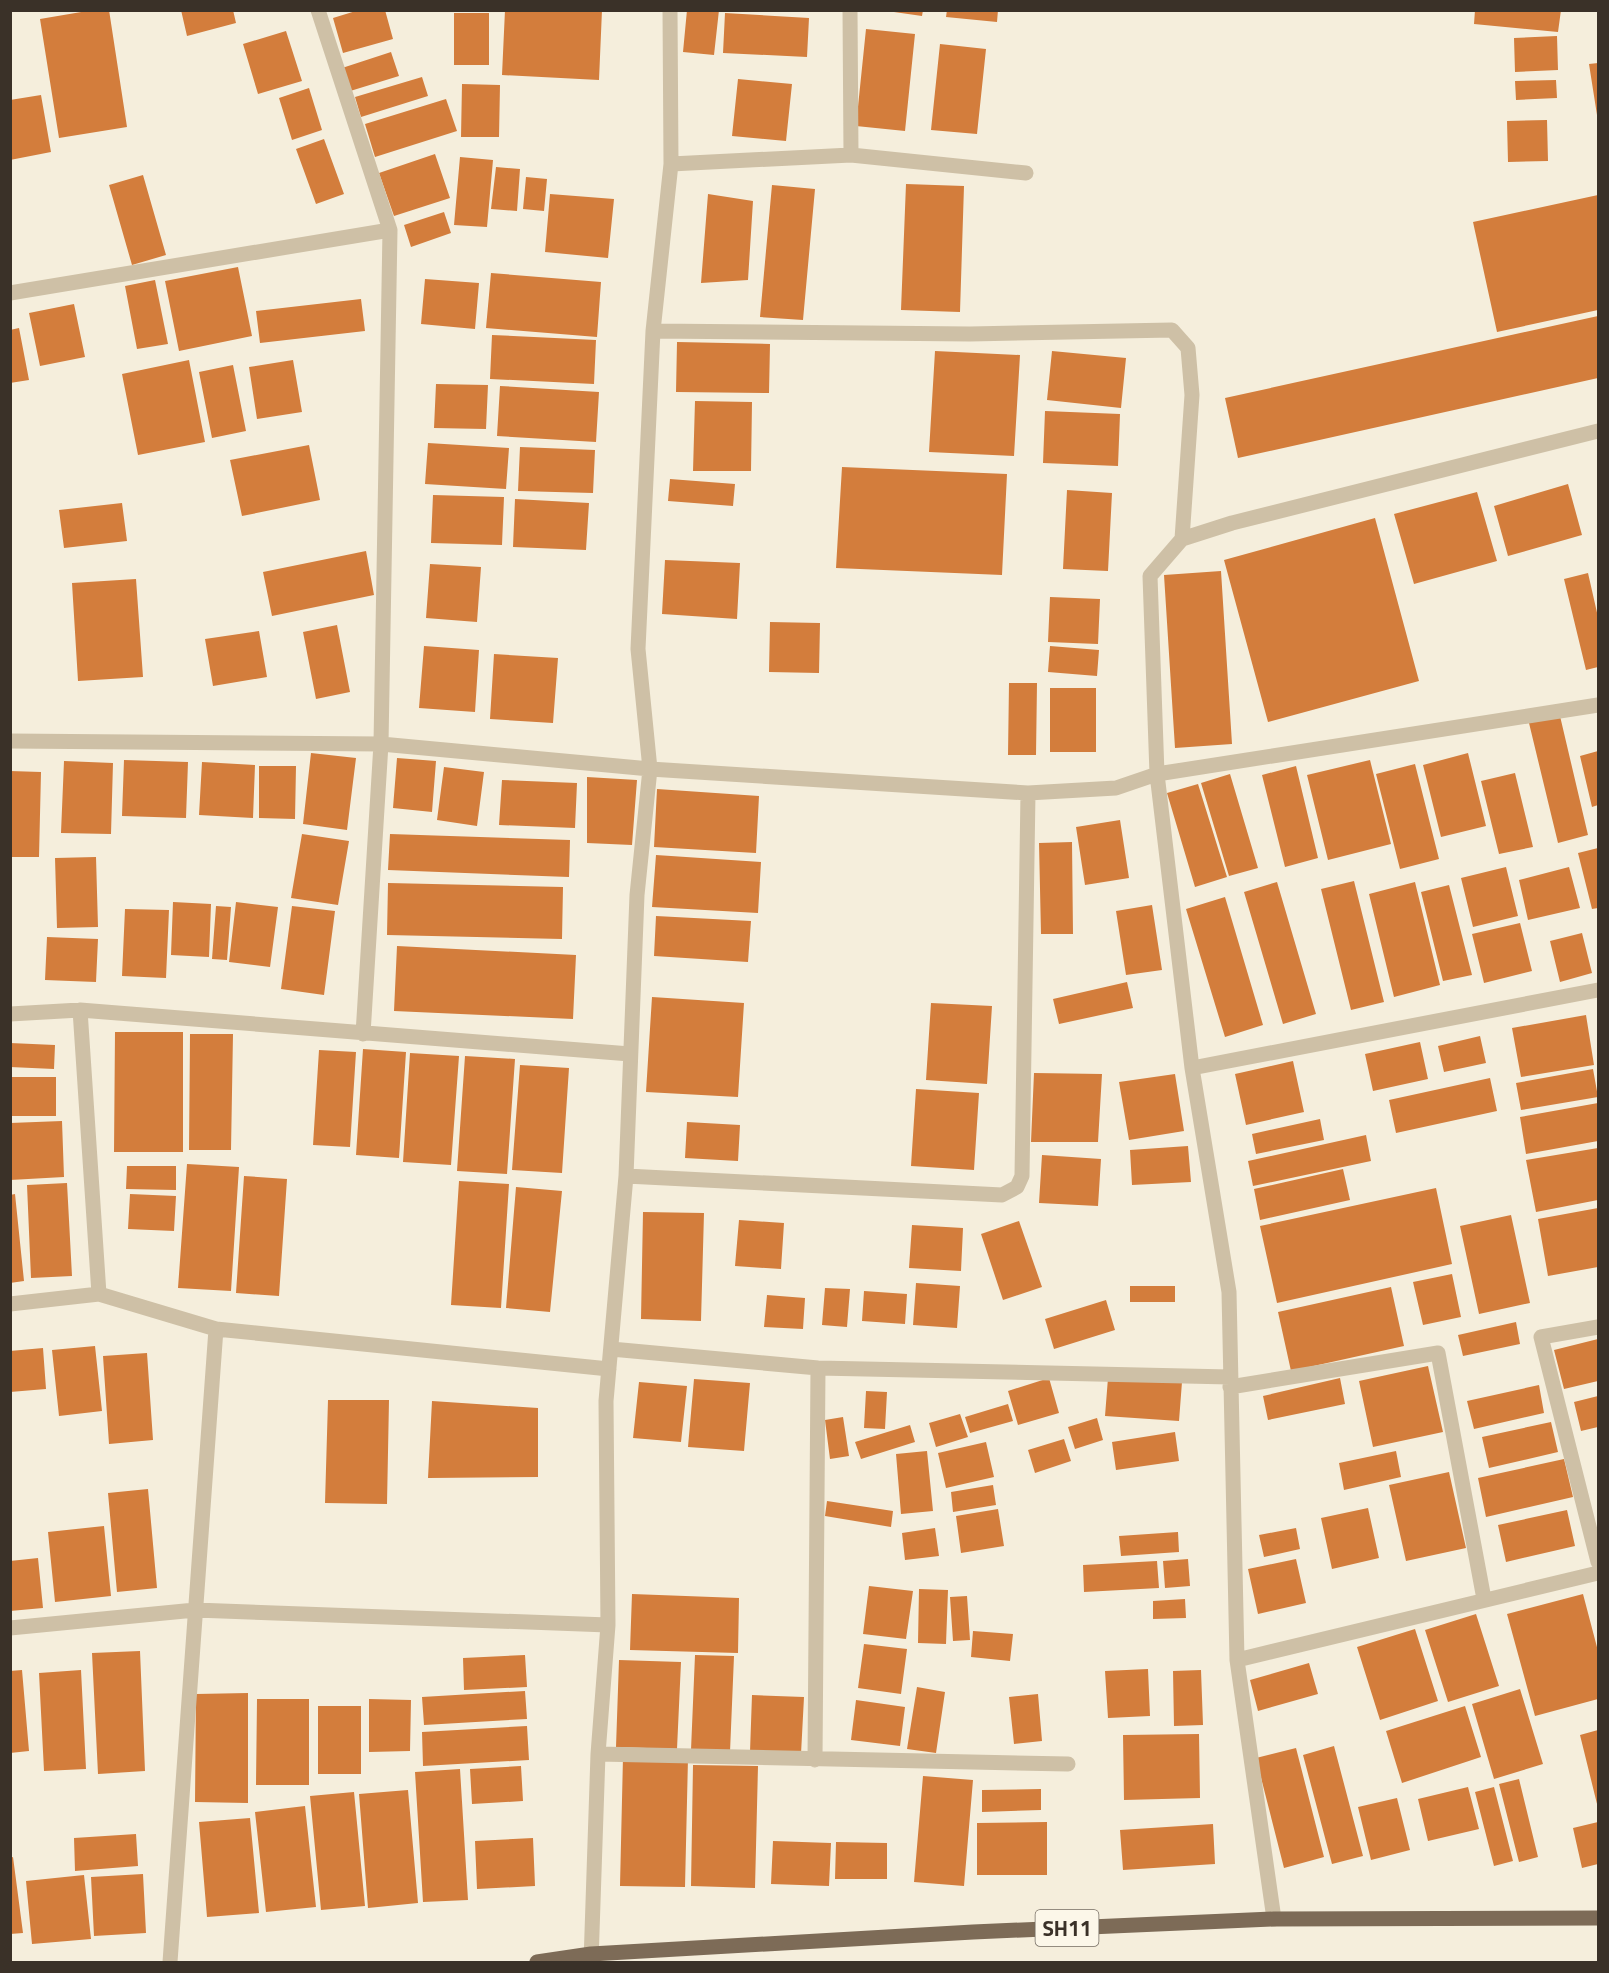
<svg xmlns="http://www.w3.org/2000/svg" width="1609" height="1973" font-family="'Titillium Web',sans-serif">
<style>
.building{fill:#d37d3c}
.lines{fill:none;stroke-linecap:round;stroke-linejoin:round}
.minor{stroke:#cec0a6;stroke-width:15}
.major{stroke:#7d6b57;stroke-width:15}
.labels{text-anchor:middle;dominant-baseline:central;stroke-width:4.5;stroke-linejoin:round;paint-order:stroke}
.shield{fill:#fcf7e9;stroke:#746c62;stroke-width:1.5}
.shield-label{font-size:21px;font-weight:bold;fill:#3a3128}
</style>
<rect width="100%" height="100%" fill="#f5eedc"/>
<path class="building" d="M93,10H109L127,127L59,138L40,19Z
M181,10H233L236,23L187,36Z
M359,10H385L393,39L343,53L333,18Z
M505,10H602L599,80L502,75Z
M687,10H719L714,55L683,52Z
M880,10H923L922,16Z
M947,10H998L997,22L946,17Z
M1475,10H1561L1558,32L1474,24Z
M454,13H489V65H454Z
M725,13L809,18L807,57L723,53Z
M866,29L915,34L905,131L856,126Z
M286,31L302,81L258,94L243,44Z
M1557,36L1558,70L1515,72L1514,38Z
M940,44L986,49L977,134L931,130Z
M391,52L399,76L347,92L339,69Z
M1598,63V115H1597L1589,64Z
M422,77L428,96L361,117L355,97Z
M738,79L792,84L786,141L732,136Z
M1556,80L1557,98L1516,100L1515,81Z
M462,84L500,85L499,137H461Z
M309,88L322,130L292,140L279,98Z
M41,95L51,152L10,160V100Z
M446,99L457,131L375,157L365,124Z
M1547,120L1548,161L1508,162L1507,121Z
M324,139L344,194L316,204L296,149Z
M435,154L450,198L394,216L379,173Z
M460,157L493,160L487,227L454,225Z
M496,167L520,169L517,211L491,209Z
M143,175L166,255L132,265L109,185Z
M526,177L547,179L544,211L523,209Z
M906,184L964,186L960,312L901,310Z
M772,185L815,189L803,320L760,317Z
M550,194L614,199L608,258L545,252Z
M708,194L753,201L748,280L701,283Z
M1598,195V310L1497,332L1473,222Z
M444,212L451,233L411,247L404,225Z
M238,267L252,336L179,351L165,281Z
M491,273L601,282L597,337L486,328Z
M425,279L479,283L475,329L421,324Z
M155,280L168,344L137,349L125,286Z
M361,299L365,331L260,343L256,311Z
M74,304L85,357L40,366L29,313Z
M1598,316V378L1238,458L1225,398Z
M19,328L29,380L10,383V330Z
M492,335L596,340L594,384L490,379Z
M677,342L770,344L769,393L676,392Z
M935,351L1020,355L1014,456L929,452Z
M1052,351L1126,358L1121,408L1047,400Z
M189,360L205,442L138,455L122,374Z
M293,360L302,412L257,419L249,367Z
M233,365L246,431L212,438L199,372Z
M436,384L488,385L486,429L434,428Z
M500,386L599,392L596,442L497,436Z
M695,401L752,402L751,471H693Z
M1045,411L1120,414L1118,466L1043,463Z
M428,443L509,448L506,489L425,484Z
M309,445L320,500L242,516L230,460Z
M520,447L595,450L593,493L518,491Z
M842,467L1007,474L1002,575L836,568Z
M670,479L735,484L733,506L668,501Z
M1568,484L1582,535L1508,556L1494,506Z
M1067,490L1112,493L1108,571L1063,569Z
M1477,492L1497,561L1414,584L1394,514Z
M433,495L504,497L502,545L431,543Z
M515,499L589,503L586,550L513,547Z
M122,503L127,541L64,548L59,510Z
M1375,518L1419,681L1268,722L1224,560Z
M366,551L374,595L272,616L263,572Z
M665,560L740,563L737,619L662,614Z
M430,564L481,567L477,622L426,618Z
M1221,571L1232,744L1175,748L1164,575Z
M1588,573L1598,617V667L1586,670L1564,579Z
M136,579L143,677L78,681L72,583Z
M1050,597L1100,599L1098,644L1048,642Z
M770,622L820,623L819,673L769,672Z
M337,625L350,692L316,699L303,632Z
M259,631L267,677L213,686L205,639Z
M424,646L479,650L475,712L419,708Z
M1050,646L1099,650L1097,676L1048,672Z
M494,654L558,658L553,723L490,719Z
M1009,683H1037L1036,755H1008Z
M1050,688H1096V752H1050Z
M1560,716L1588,835L1558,843L1529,723Z
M1598,751V805L1592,807L1580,756Z
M311,753L356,758L347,830L303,824Z
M1468,753L1486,826L1441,837L1423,765Z
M397,758L436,761L432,812L393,808Z
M124,760L188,762L186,818L122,816Z
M1370,760L1391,844L1328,860L1307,775Z
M64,761L113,763L111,834L61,833Z
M202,762L255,765L253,818L199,815Z
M1415,764L1439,859L1400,869L1376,774Z
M259,766H296L295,819L259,818Z
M1296,766L1318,858L1285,867L1262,775Z
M444,767L484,772L477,826L437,820Z
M10,771L41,772L39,857H10Z
M1515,773L1533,847L1499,854L1481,781Z
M1230,774L1258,868L1229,876L1201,783Z
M587,777L637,780L632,845L587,843Z
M502,780L577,783L575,828L499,825Z
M1198,784L1227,877L1195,887L1167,793Z
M657,789L759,796L756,853L654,847Z
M1120,820L1129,878L1085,885L1076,827Z
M302,834L349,841L338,905L291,898Z
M390,834L570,840L569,877L388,870Z
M1072,842L1073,934H1041L1039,843Z
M1598,848V908L1592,909L1578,853Z
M656,855L761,862L758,913L652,907Z
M96,857L98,927L57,928L55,858Z
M1506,867L1518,916L1473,927L1461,878Z
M1569,867L1580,908L1528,920L1519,880Z
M1354,881L1384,1002L1351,1010L1321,889Z
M1277,882L1316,1014L1283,1024L1244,892Z
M1415,882L1440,985L1394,997L1369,894Z
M388,883L563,887L562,939L387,935Z
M1449,885L1472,975L1443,981L1421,892Z
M1225,897L1263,1025L1225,1037L1186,909Z
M173,902L211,904L209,957L171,955Z
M236,902L278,907L270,967L229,962Z
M1152,905L1162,970L1126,975L1116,911Z
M216,906L231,907L227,960L212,959Z
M292,906L335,911L324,995L281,989Z
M125,909L169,910L166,978L122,976Z
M656,916L751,921L748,962L654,956Z
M1520,923L1532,971L1484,983L1472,934Z
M1582,933L1592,973L1560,982L1550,941Z
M47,937L98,939L96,982L45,980Z
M397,946L576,955L573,1019L394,1011Z
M1127,982L1133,1008L1059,1024L1053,999Z
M652,997L744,1003L738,1097L646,1092Z
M931,1003L992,1006L987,1084L926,1080Z
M1586,1015L1594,1065L1521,1077L1512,1028Z
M115,1032H183V1152H114Z
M190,1034H233L231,1150H189Z
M1480,1036L1486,1063L1444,1072L1438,1046Z
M1420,1042L1428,1079L1373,1091L1365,1054Z
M10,1043L55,1045L54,1069L10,1067Z
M363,1049L406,1052L399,1158L356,1155Z
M319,1050L356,1052L350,1147L313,1145Z
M410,1053L459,1056L451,1165L403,1162Z
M465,1056L515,1059L507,1174L457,1171Z
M1293,1061L1304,1112L1246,1125L1235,1074Z
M520,1065L569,1068L562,1173L512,1170Z
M1593,1069L1598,1097L1521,1110L1516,1083Z
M1034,1073L1102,1074L1098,1142H1031Z
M1175,1074L1184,1131L1129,1140L1119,1082Z
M10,1077H56V1116H10Z
M1490,1078L1497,1111L1396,1133L1389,1100Z
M916,1089L979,1093L974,1170L911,1166Z
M1598,1103V1141L1526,1154L1520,1117Z
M1320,1119L1324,1140L1256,1154L1252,1134Z
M62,1121L64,1177L10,1180V1123Z
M687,1122L740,1125L738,1161L685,1158Z
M1366,1135L1371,1161L1253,1186L1248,1161Z
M1188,1146L1191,1182L1132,1185L1130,1150Z
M1598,1148V1200L1536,1212L1526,1160Z
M1042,1155L1101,1159L1098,1206L1039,1203Z
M187,1164L239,1167L231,1291L178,1288Z
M127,1166H176V1190L126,1189Z
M1343,1169L1350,1200L1260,1220L1254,1189Z
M244,1176L287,1179L279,1296L236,1293Z
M459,1181L509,1184L501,1308L451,1305Z
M67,1183L72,1276L31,1278L27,1185Z
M516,1187L562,1191L550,1312L506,1308Z
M1436,1188L1452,1264L1277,1303L1260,1226Z
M15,1194L24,1281L10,1283V1195Z
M130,1194L176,1196L174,1231L128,1229Z
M1598,1208V1267L1548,1276L1538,1219Z
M643,1212L704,1213L701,1321L641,1319Z
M1511,1215L1530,1303L1479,1314L1460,1226Z
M739,1220L784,1223L781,1269L735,1266Z
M1019,1221L1042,1287L1003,1300L981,1234Z
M912,1225L963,1228L961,1271L909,1268Z
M1452,1274L1461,1317L1423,1325L1413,1282Z
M916,1283L960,1286L957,1328L913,1325Z
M1130,1286H1175V1302H1130Z
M1391,1287L1404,1346L1291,1371L1278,1312Z
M825,1288L850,1289L847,1327L822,1325Z
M864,1291L907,1294L905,1324L862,1321Z
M767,1295L805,1298L803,1329L764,1327Z
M1106,1300L1115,1330L1054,1349L1045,1319Z
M1516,1322L1520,1344L1463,1356L1458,1335Z
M1598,1339V1381L1564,1389L1554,1350Z
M95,1346L102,1411L59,1416L52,1350Z
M43,1348L46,1389L10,1392V1351Z
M147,1353L153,1440L109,1444L103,1356Z
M1428,1366L1443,1432L1373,1447L1359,1381Z
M1049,1378L1059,1413L1018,1425L1008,1391Z
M1108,1378L1182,1382L1179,1421L1105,1416Z
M1340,1378L1345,1404L1268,1420L1263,1396Z
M694,1379L750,1383L744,1451L688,1447Z
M639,1382L687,1386L681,1442L633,1438Z
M1539,1385L1544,1413L1474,1429L1467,1401Z
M866,1391L887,1392L885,1429L864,1428Z
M1598,1396V1427L1581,1431L1574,1402Z
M328,1400H389L387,1504L325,1503Z
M432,1401L538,1408V1477L428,1478Z
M1008,1404L1013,1421L970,1433L965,1417Z
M960,1414L968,1437L936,1447L929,1423Z
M843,1417L849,1456L830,1459L825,1420Z
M1097,1418L1103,1440L1075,1449L1068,1427Z
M1551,1422L1558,1452L1489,1468L1482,1437Z
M910,1425L915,1442L861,1459L855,1442Z
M1175,1432L1179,1461L1116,1470L1112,1442Z
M1064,1439L1071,1461L1035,1473L1028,1450Z
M986,1442L994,1477L946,1488L938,1453Z
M927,1451L933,1511L901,1514L896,1454Z
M1396,1451L1401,1477L1344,1490L1339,1463Z
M1564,1459L1573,1497L1486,1517L1478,1478Z
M1449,1472L1466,1548L1406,1561L1389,1485Z
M993,1485L996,1505L953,1512L951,1492Z
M148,1489L157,1588L117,1592L108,1493Z
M827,1501L893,1511L891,1527L825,1516Z
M1368,1508L1379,1558L1332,1569L1321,1518Z
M998,1509L1004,1546L961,1553L956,1516Z
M1567,1510L1575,1546L1506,1562L1498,1525Z
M104,1526L111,1596L55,1602L48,1532Z
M935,1528L939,1556L905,1560L902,1533Z
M1296,1528L1300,1549L1264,1557L1259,1535Z
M1178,1532L1179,1552L1121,1556L1119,1536Z
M38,1558L43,1608L10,1611V1561Z
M1188,1559L1190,1586L1165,1588L1163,1561Z
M1296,1559L1306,1603L1258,1614L1248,1569Z
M1157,1561L1159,1588L1084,1592L1083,1565Z
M869,1586L913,1591L906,1639L863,1634Z
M919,1589L948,1590L946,1644L918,1643Z
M632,1594L739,1598L738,1653L630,1650Z
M1583,1594L1598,1651V1699L1535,1716L1507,1614Z
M967,1596L970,1640L953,1641L950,1597Z
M1185,1599L1186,1618L1153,1619V1601Z
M1476,1614L1499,1686L1448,1702L1425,1630Z
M1415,1629L1438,1701L1380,1720L1357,1647Z
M973,1631L1013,1634L1010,1661L971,1657Z
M864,1644L907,1649L901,1694L858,1688Z
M140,1651L145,1771L98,1774L92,1653Z
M525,1655L527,1687L464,1690L463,1658Z
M695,1655L734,1656L730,1752L691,1750Z
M619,1660L681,1662L677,1749L616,1747Z
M1309,1663L1318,1694L1258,1711L1250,1680Z
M1148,1669L1150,1716L1108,1718L1105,1671Z
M22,1670L29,1751L10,1753V1671Z
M81,1670L86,1769L44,1771L39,1673Z
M1201,1670L1203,1725L1174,1726L1173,1671Z
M917,1687L945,1692L936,1753L907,1749Z
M1520,1689L1543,1764L1494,1779L1472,1704Z
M525,1691L527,1719L424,1725L422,1697Z
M248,1693V1803L195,1802L196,1694Z
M1038,1694L1042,1741L1014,1744L1009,1697Z
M752,1695L804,1697L801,1754L750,1752Z
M257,1699H309V1785H256Z
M369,1699L411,1700L410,1751L369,1752Z
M856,1700L905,1707L900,1746L851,1740Z
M318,1706H361V1774H318Z
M1465,1706L1481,1757L1402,1783L1386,1731Z
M527,1726L529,1760L423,1766L422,1732Z
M1598,1730V1808L1580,1735Z
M1199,1734L1200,1798L1124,1800L1123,1735Z
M1334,1746L1363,1856L1332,1864L1303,1755Z
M1296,1748L1324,1857L1284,1868L1256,1758Z
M623,1757L688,1758L685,1887L620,1886Z
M693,1765L758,1766L755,1888L691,1886Z
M521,1766L523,1801L472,1804L470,1769Z
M460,1769L468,1900L423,1902L415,1772Z
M923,1776L973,1780L964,1886L914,1882Z
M1519,1779L1538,1857L1519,1862L1499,1784Z
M1468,1787L1479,1829L1428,1841L1418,1799Z
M1494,1787L1513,1861L1494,1866L1475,1792Z
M1041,1789V1810L982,1812V1790Z
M408,1790L418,1903L368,1908L359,1794Z
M354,1792L365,1906L321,1910L310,1796Z
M1397,1798L1410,1850L1371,1860L1358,1807Z
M305,1806L316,1907L266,1912L255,1812Z
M250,1818L259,1913L207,1917L199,1822Z
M1047,1822V1875H977V1823Z
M1598,1822V1864L1582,1868L1573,1828Z
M1213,1824L1215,1864L1123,1870L1120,1830Z
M136,1834L138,1866L75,1871L74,1838Z
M533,1838L535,1886L477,1889L475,1841Z
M773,1841L831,1843L829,1886L771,1884Z
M836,1842L887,1843V1879H835Z
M13,1857L23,1933L10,1934V1858Z
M143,1874L146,1933L94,1936L91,1877Z
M84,1875L91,1939L32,1944L26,1881Z"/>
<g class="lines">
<path class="minor" d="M318,10L390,230L381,744L363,1034
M850,10L851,155
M671,164L851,155L1026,173
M10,293L390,230
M653,331L970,334L1172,330L1188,348L1192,395L1182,539
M10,741L381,744L650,769L1028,793L1116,788L1157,774L1150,576L1182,539L1232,523L1598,431
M10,1014L80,1010
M1192,1068L1157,774L1598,705
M626,1176L1002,1195L1017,1187L1022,1176L1028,793
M99,1294L80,1010L630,1054
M10,1304L99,1294L216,1329L609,1369
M1598,1327L1541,1337L1598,1562
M611,1349L818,1368L1230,1377
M1230,1387L1438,1353L1484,1599
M10,1628L195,1610L608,1625
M1237,1660L1598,1573
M598,1754L1068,1764
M815,1760L818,1368
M1274,1919L1237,1660L1229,1292L1192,1068L1598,990
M170,1962L216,1329
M591,1962L598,1754L608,1625L606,1401L626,1176L637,895L650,769L638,649L653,331L671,164L670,10"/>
<path class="major" d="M537,1962L591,1954L973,1932L1274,1919L1598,1918"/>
</g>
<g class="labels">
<rect class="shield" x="1035.5" y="1910" width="63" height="36" rx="4.5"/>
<g class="shield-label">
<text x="1067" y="1928">SH11</text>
</g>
</g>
<rect width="1609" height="1973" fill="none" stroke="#3a3128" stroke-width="24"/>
</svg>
